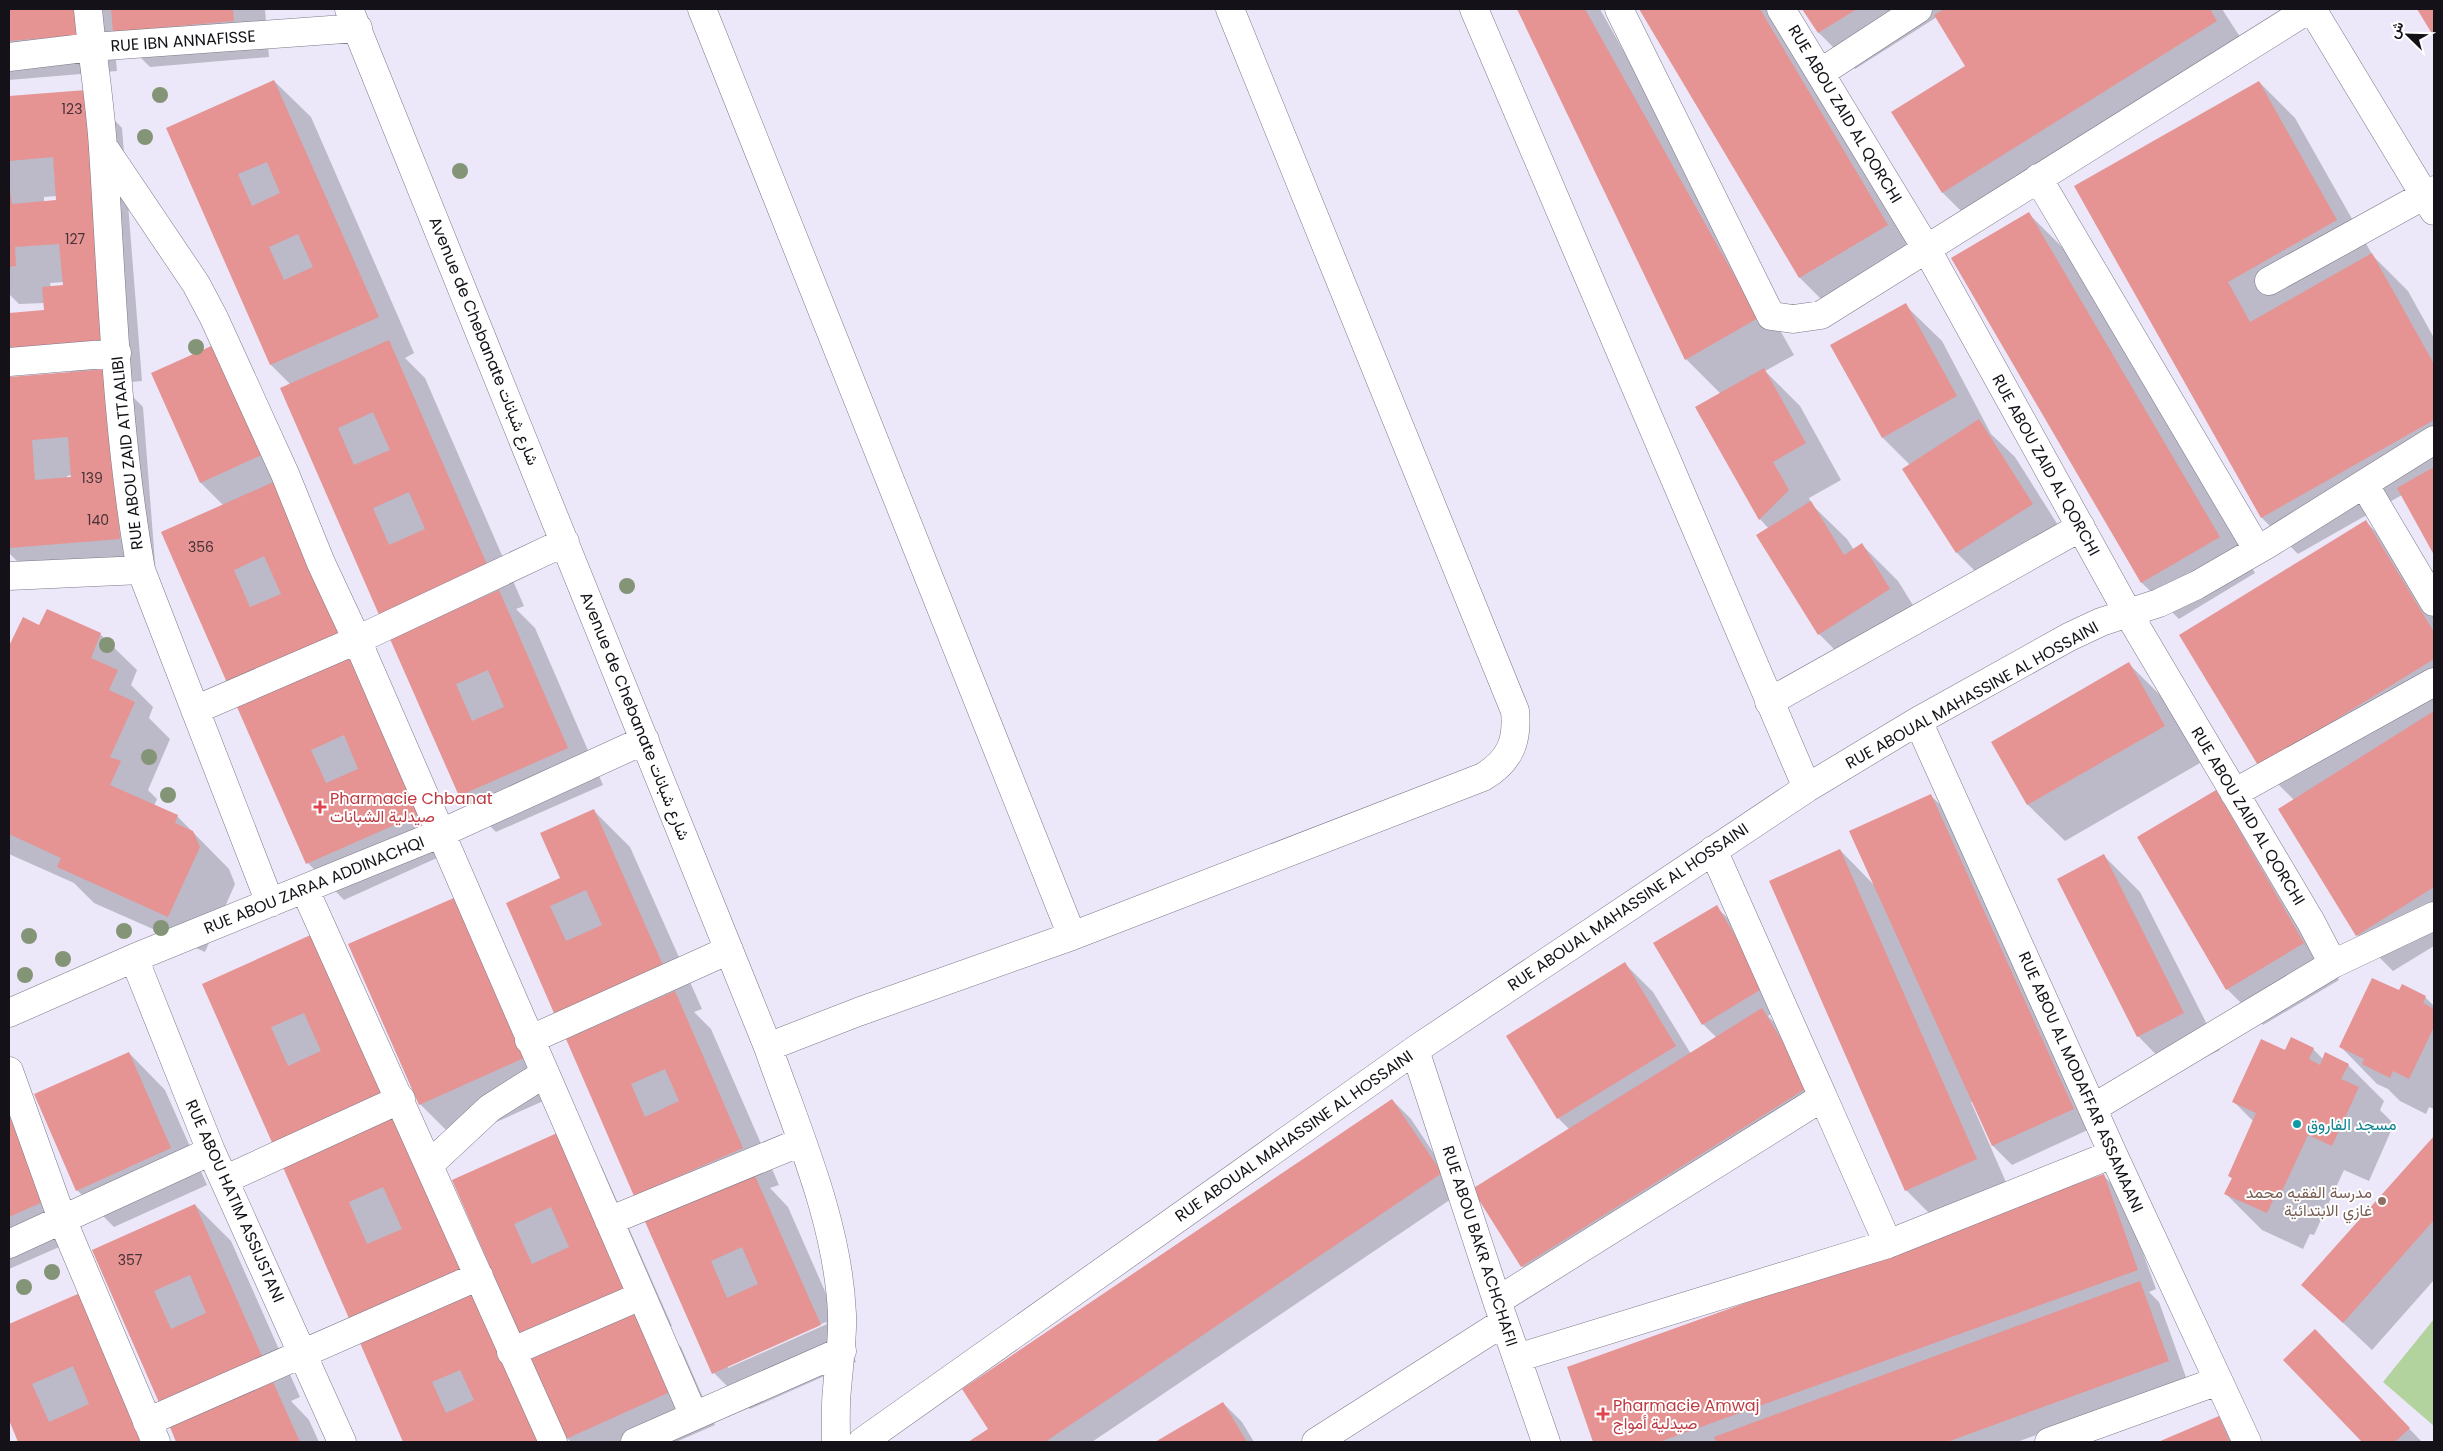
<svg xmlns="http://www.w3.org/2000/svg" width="2443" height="1451" font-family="Poppins,Vazirmatn,sans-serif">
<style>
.green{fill:#b3d39e}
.shadow{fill:#0003;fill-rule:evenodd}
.building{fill:#e59493;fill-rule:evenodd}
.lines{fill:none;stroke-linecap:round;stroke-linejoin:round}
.minor-casing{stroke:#7c7888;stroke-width:29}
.minor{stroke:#fff;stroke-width:28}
.tree{fill:#849477}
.health-dot{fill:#e0444e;stroke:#fff;stroke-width:2}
.culture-dot{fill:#0f9aa8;stroke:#fff;stroke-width:2}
.education-dot{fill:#8d6e63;stroke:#fff;stroke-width:2}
.labels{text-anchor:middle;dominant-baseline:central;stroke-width:4;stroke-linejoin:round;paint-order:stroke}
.number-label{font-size:14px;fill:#483237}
.street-label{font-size:16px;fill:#141218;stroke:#fff}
.health-label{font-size:16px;fill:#be3a42;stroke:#fff;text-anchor:start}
.culture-label{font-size:16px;fill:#0d838f;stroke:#fff;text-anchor:start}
.education-label{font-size:16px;fill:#785e54;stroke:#fff;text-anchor:end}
</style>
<rect width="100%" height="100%" fill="#ece8fa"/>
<path class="green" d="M2434,1319V1426L2383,1382Z"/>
<path class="shadow" d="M9,9H265L269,57L150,67L113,30L117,71L9,80Z
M1518,9H1600L1794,355L1765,371L1800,406L1841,480L1809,498L1812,505L1847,539L1854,550L1862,545L1898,581L1926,626L1855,670L1819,634L1769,529L1760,519L1697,408L1721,394L1686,359Z
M1640,9H1773L1924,262L1836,314L1800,278Z
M1804,9H2222L2253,57L1979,229L1943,193L1893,112L1967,66L1937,17L1855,69L1819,33Z
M274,81L311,117L414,353L405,358L425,378L524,606L516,609L535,628L603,785L496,832L460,796L391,640L291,385L271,365L167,128Z
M2259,82L2295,118L2373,256L2408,291L2434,338V553L2402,495L2298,554L2262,518L2076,186Z
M86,91L122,128L142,381L119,383L143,407L156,575L40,584L9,553V378L72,373L67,368L9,373V314L45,311L44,303L19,304L9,294V98ZM57,196L58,201L44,203V197ZM64,282V286L51,287L50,283ZM72,475V479H68L67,476Z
M2029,214L2065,250L2255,573L2179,619L2142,583L1953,259Z
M1905,305L1942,341L1991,434L2015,457L2068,541L1993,589L1957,553L1904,469L1910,465L1883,438L1832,346Z
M218,345L459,848L344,900L308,863L248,703L223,505L201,483L153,374Z
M2366,522L2402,558L2434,611V946L2393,971L2357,935L2294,800L2260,766Z
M40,627L100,634L137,670L131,685L153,707L149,718L170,739L148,790L157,799L154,806L177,816L229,869L235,884L205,952L94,903L74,883L9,854V647Z
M2128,663L2165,700L2200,763L2065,841L2028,805L1993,742Z
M2216,792L2252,828L2339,980L2263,1025L2227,989Z
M1930,795L1950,814L2092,1128L2012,1165L1993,1146L1973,1101L1971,1102L2012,1196L1943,1227L1906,1190L1770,881L1840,850L1874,885Z
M594,811L630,847L702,1009L694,1012L711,1029L779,1185L770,1188L788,1207L856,1362L750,1409L714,1373L635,1196L575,1036L559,1020L507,903L562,879ZM826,1322L827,1324L728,1368V1365Z
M2104,856L2140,892L2220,1050L2174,1073L2138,1036Z
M463,895L499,932L568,1090L456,1140L420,1104Z
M1716,907L1736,926L1784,1006L1768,1016L1781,1029L1828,1105L1541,1285L1522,1266L1570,1130L1558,1118L1625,964L1653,992L1691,1054L1717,1038L1703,1024Z
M315,934L558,1442H405L204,984Z
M2399,992L2425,997L2434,1006V1109L2429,1107L2426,1114L2400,1101L2388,1089L2377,1084L2341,1047Z
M2313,1049L2323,1059L2348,1065L2384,1101L2380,1110L2394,1124L2369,1181L2344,1170L2314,1235L2310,1234L2303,1249L2262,1230L2226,1194L2233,1179L2229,1176L2254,1122L2234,1102L2285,1052Z
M129,1053L165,1090L207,1185L114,1227L77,1190Z
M9,1070L82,1237L9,1269Z
M1392,1100L1411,1119L1460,1193L1092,1442H971L990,1429Z
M566,1130L602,1167L672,1326L664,1330L681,1347L715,1425L676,1442H571L567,1438L540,1357L523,1340L453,1180Z
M2434,1138V1280L2372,1350L2303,1285Z
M2103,1175L2122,1195L2156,1289L2149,1292L2159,1302L2187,1380L2017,1442H1594L1568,1368Z
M195,1205L231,1241L300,1397L291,1401L309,1420L319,1442H178L171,1428L180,1424L162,1406L93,1250Z
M79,1295L164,1442H20L9,1417V1326Z
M2334,1350L2422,1442H2364L2285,1360Z
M1223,1403L1242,1422L1254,1442H1158Z
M2219,1417L2238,1436L2240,1442H2161Z"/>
<path class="building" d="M9,9H79L81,35L9,41Z
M111,9H233L234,21L113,32Z
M1517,9H1585L1758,318L1685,360Z
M1639,9H1760L1888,225L1799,278Z
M1802,9H1857L1818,33Z
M1944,9H2210L2217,21L1942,193L1891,112L1965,66L1934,15Z
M2417,9H2434V37Z
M274,80L379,317L270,365L166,128ZM267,162L280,193L252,206L238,174ZM298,234L313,267L284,280L269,247Z
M2259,81L2337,220L2228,282L2250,322L2372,253L2434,364V420L2261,518L2074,186Z
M86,90L106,345L9,353V313L44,310L42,287L63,285L59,244L15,247L16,266L9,267V184L12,204L56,200L53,157L9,161V96Z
M2029,212L2220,537L2141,583L1951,258Z
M1906,303L1957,396L1882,438L1830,345Z
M389,340L489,569L380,617L280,388ZM373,412L390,450L354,465L338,428ZM409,492L425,529L389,545L373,508Z
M218,343L266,453L200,483L151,373Z
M1764,368L1806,443L1773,462L1789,490L1759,520L1695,407Z
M108,369L120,539L9,548V377ZM68,437L71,477L35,480L32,440Z
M1979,419L2033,504L1956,553L1902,469Z
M2434,467V555L2397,488Z
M278,480L345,633L228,685L161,532ZM264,556L281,594L250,607L234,570Z
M1811,501L1844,555L1862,543L1890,589L1818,635L1756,535Z
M2366,520L2434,632V659L2259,767L2179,635Z
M499,590L568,748L459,796L390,639ZM488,670L504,707L472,721L456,684Z
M47,609L101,633L91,658L118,670L109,690L135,702L110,757L121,761L110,785L178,815L175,823L193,831L200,847L168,917L57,867L61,858L9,834V646L23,617L39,625Z
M355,654L424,812L306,864L237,707ZM344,735L358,769L326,783L311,750Z
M2129,662L2165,726L2027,805L1991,742Z
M2434,711V887L2356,936L2278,809Z
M2216,790L2304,943L2226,990L2137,837Z
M1931,794L2074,1109L1992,1146L1849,831Z
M594,809L666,972L557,1020L506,903L560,878L540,833ZM586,890L602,925L566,941L550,906Z
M1840,849L1977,1159L1905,1191L1769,881Z
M2104,854L2184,1013L2137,1037L2057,879Z
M463,894L533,1054L419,1105L348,944Z
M1717,905L1765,987L1702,1025L1653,943Z
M315,933L387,1096L274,1147L202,984ZM304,1013L321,1051L288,1066L271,1027Z
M1625,962L1676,1046L1557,1119L1506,1036Z
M2372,978L2399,990L2402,984L2426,996L2423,1003L2434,1009V1027L2409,1079L2393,1071L2390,1078L2362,1064L2364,1059L2339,1047Z
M675,991L743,1148L634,1196L566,1039ZM665,1069L679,1101L645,1117L631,1084Z
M1762,1008L1810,1086L1521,1267L1472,1189Z
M2291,1037L2314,1048L2309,1059L2320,1065L2325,1052L2349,1064L2341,1079L2359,1087L2332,1146L2308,1135L2278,1200L2274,1198L2267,1213L2224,1194L2232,1178L2228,1176L2256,1113L2232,1102L2261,1039L2285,1050Z
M129,1052L171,1148L76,1191L34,1094Z
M1392,1099L1442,1173L1045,1442H968L988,1429L962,1389Z
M9,1113L47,1200L9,1217Z
M395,1115L464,1272L351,1323L282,1165ZM383,1187L402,1229L367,1244L349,1202Z
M566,1129L636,1290L522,1340L452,1180ZM551,1207L569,1247L532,1264L514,1224Z
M2434,1136V1220L2343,1323L2301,1285Z
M752,1169L821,1325L712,1374L643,1217ZM742,1247L758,1284L727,1298L711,1261Z
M2104,1174L2138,1270L1659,1442H1593L1567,1367Z
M195,1204L264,1361L161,1407L92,1250ZM190,1275L206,1313L171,1329L154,1291Z
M2140,1281L2169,1361L1947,1442H1716L1714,1437Z
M473,1292L538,1442H403L360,1343ZM460,1370L474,1400L446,1413L432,1382Z
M80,1293L145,1442H18L9,1420V1324ZM73,1366L89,1404L49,1422L32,1384Z
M645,1309L679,1388L566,1439L531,1359Z
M2315,1329L2410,1428L2395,1442H2362L2283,1360Z
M273,1382L300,1442H176L170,1427Z
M1223,1402L1247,1442H1155Z
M2219,1416L2230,1442H2158Z"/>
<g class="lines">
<g class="minor-casing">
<path id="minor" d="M88,9C92,55 100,101 103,148C112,288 116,431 141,570L270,903
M349,9L768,1047C798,1133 838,1222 842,1314C843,1340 839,1363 837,1389C835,1407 836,1425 836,1442
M702,9L1072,936
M1474,9L1807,788
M1619,9L1771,316L1793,319L1821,315L2309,9
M1781,9L1926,248L2128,613L2311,922L2333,964L2434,916
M2312,9L2434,211
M9,57L92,47L358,28
M1820,73L1918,9
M103,146L196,284L214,318L285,474L321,563L357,640L694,1416
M2038,178L2257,549
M2269,281L2434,190
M9,362L117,353
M2364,484L2434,602
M9,576L141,570
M1769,702L2081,527
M195,710L357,640L565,542
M1918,721L2113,1154L2247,1442
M2234,793L2434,682
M1713,850L1823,1097
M305,890L553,1442
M134,958L211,1151L342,1442
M9,1013L134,958L439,834L645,740
M529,1040L729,950
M768,1047L858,1012L1072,936L1483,777C1510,761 1518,741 1515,711L1230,9
M1415,1050L1497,1301L1546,1442
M9,1071L62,1219L156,1442
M2093,1108L2333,964
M429,1165L490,1108L544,1074
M224,1180L401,1099
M609,1221L801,1142
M9,1244L211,1151
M1888,1244L2113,1154
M1497,1301L1823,1097L1888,1244L1517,1358
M511,1352L641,1296
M147,1422L479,1276
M635,1442L842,1351
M862,1442L1415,1050L1807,788L1918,721L2069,637L2101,622L2159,603L2197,585L2268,544L2434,440
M1316,1442L1504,1322
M2049,1442L2218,1381"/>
</g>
<use href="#minor" class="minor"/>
</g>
<g class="tree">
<circle cx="160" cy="95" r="8"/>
<circle cx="145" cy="137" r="8"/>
<circle cx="460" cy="171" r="8"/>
<circle cx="196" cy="347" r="8"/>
<circle cx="627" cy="586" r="8"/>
<circle cx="107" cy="645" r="8"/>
<circle cx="149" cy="757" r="8"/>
<circle cx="168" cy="795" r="8"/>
<circle cx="161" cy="928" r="8"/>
<circle cx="124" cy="931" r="8"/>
<circle cx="29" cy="936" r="8"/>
<circle cx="63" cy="959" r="8"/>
<circle cx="25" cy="975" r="8"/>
<circle cx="52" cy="1272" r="8"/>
<circle cx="24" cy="1287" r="8"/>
</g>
<g class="health-dot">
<path d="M317.5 799.5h5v5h5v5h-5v5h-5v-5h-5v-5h5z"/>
<path d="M1600.5 1406.5h5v5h5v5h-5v5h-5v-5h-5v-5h5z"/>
</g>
<circle class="culture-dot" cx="2297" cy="1124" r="5"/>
<circle class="education-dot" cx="2382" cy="1201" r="5"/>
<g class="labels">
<g class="number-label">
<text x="72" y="109">123</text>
<text x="75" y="239">127</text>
<text x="92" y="478">139</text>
<text x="98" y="520">140</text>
<text x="201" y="547">356</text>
<text x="130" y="1260">357</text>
</g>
<g class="street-label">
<text transform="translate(183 41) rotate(-4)">RUE IBN ANNAFISSE</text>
<text transform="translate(1845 114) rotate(59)">RUE ABOU ZAID AL QORCHI</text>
<text transform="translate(484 341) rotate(68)">Avenue de Chebanate شارع شبانات</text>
<text transform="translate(127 453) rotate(-96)">RUE ABOU ZAID ATTAALIBI</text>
<text transform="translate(2046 465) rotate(61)">RUE ABOU ZAID AL QORCHI</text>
<text transform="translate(1972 695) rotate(-29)">RUE ABOUAL MAHASSINE AL HOSSAINI</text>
<text transform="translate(635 716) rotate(68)">Avenue de Chebanate شارع شبانات</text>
<text transform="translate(2248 816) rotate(59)">RUE ABOU ZAID AL QORCHI</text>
<text transform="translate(314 885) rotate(-22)">RUE ABOU ZARAA ADDINACHQI</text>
<text transform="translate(1628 907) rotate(-34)">RUE ABOUAL MAHASSINE AL HOSSAINI</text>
<text transform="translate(2081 1082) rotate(66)">RUE ABOU AL MODAFFAR ASSAMAANI</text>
<text transform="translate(1294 1136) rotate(-35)">RUE ABOUAL MAHASSINE AL HOSSAINI</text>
<text transform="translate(235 1201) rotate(66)">RUE ABOU HATIM ASSIJSTANI</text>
<text transform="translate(1480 1246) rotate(72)">RUE ABOU BAKR ACHCHAFII</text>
</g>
<g class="health-label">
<text x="330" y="798">Pharmacie Chbanat<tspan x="330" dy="18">صيدلية الشبانات</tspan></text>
<text x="1613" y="1405">Pharmacie Amwaj<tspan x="1613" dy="18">صيدلية أمواج</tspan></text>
</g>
<g class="culture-label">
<text x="2307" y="1124">مسجد الفاروق</text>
</g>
<g class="education-label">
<text x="2372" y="1192">مدرسة الفقيه محمد<tspan x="2372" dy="18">غازي الابتدائية</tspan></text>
</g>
</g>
<rect width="2443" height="1451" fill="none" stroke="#141218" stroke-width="20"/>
<g transform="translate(2408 35) rotate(293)" stroke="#ffffff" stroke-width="4" paint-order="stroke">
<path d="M0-4L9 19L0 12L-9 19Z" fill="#141218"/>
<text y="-8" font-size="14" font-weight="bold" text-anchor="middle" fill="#141218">ش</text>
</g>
</svg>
